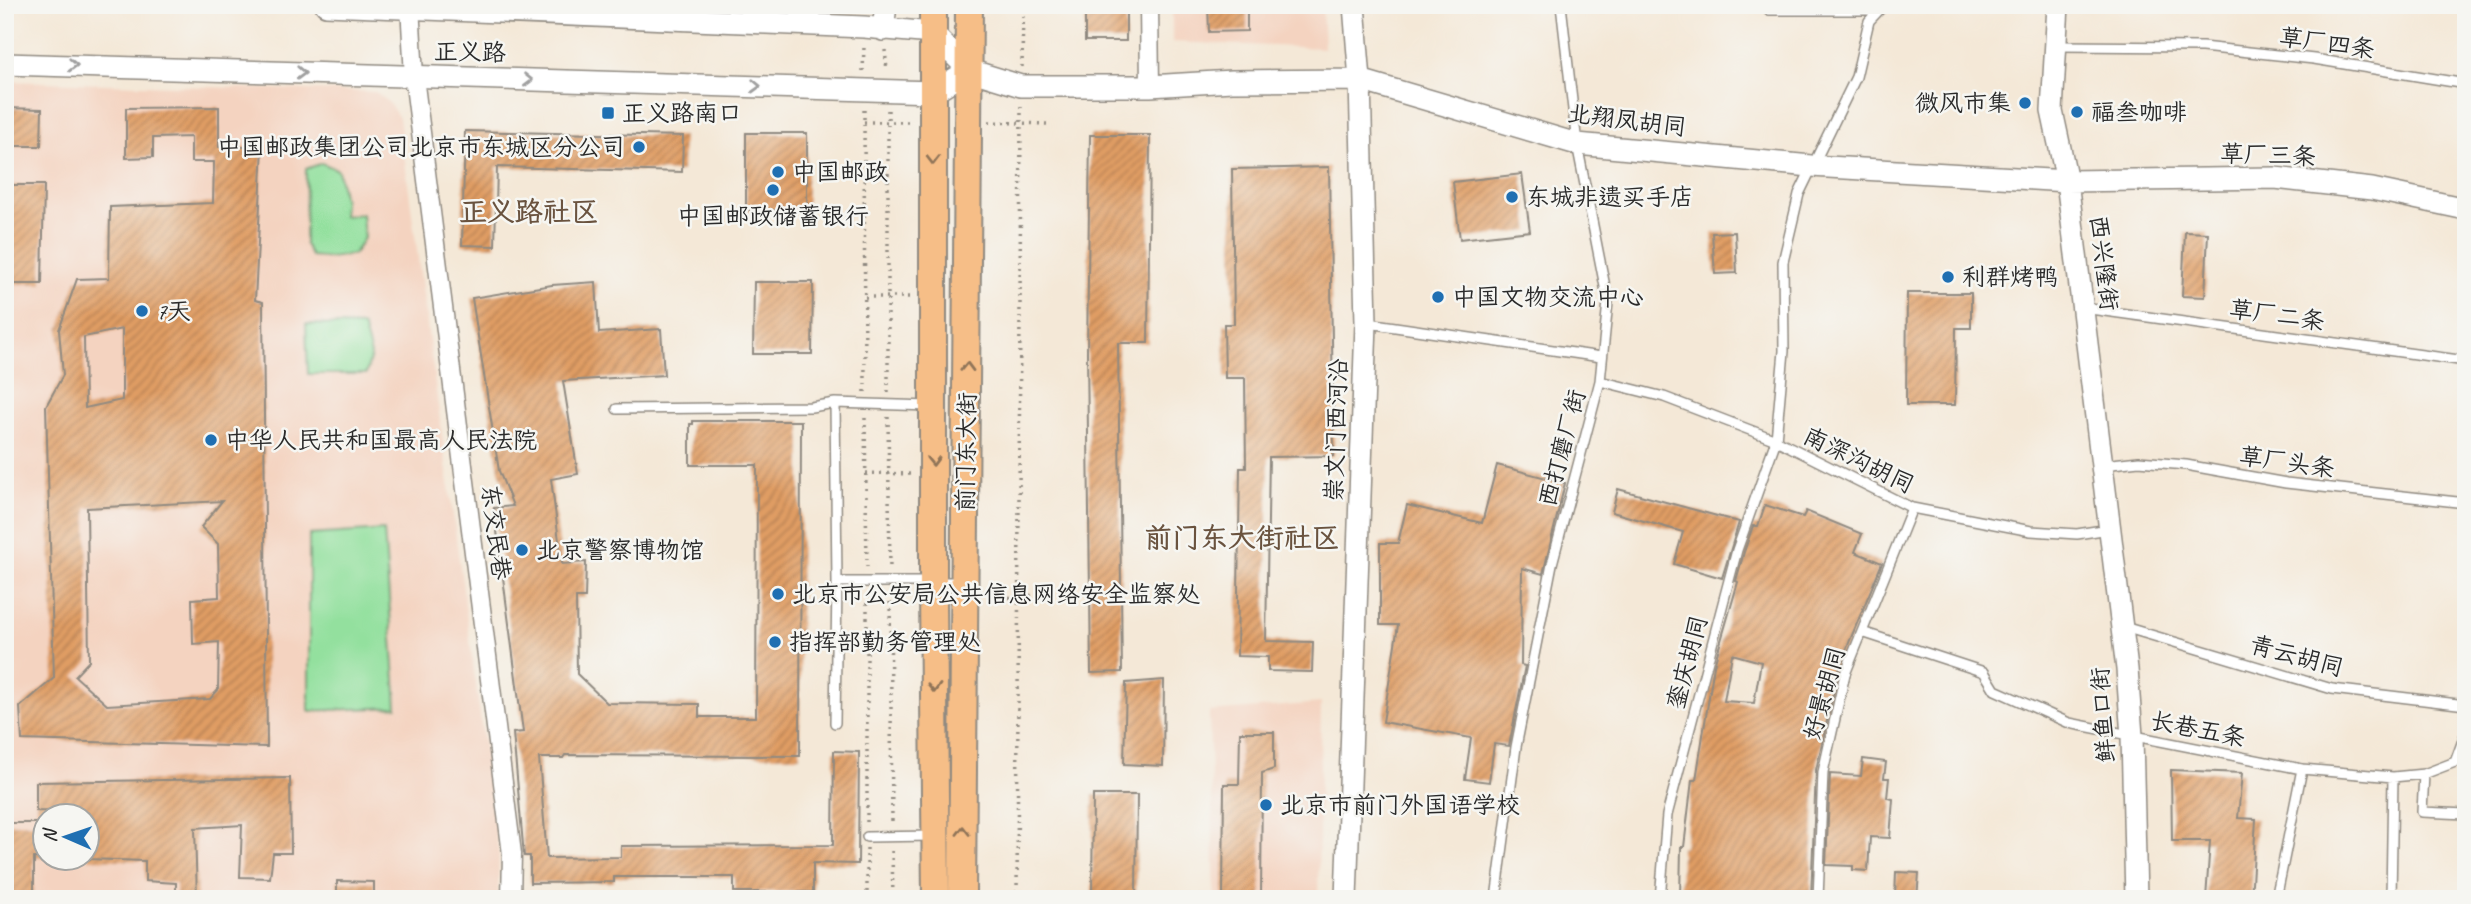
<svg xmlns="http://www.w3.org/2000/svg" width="2471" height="904" font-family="Caveat,'LXGW WenKai TC',sans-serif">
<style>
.built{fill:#f4d3c0;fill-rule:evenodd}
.green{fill:#93e09e;stroke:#5f8664;stroke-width:2}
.building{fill:url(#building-hatch);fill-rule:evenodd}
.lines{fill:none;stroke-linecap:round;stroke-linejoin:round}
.service-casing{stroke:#908a81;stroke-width:12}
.minor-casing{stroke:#908a81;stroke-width:21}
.tertiary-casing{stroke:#908a81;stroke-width:24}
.primary-casing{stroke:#908a81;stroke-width:30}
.path{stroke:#908a81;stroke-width:3.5;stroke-dasharray:2 5;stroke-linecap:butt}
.service{stroke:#fff;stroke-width:9}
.minor{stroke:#fff;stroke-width:18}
.tertiary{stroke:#fff;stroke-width:21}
.primary{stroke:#f6be87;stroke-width:26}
.oneway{stroke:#a0a0a0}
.oneway2{stroke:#907459}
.poi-dot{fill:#1f6fb2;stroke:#f6f6f2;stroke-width:2.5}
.labels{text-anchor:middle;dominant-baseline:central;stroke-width:5;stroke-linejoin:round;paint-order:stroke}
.street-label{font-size:24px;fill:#2b2b2b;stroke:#f6f6f2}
.poi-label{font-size:24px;fill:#2b2b2b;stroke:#f6f6f2;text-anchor:start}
.quarter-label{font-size:28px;font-weight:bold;fill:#6a533f;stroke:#f6f6f2}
</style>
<defs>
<pattern id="building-hatch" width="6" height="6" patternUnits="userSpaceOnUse" patternTransform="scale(1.75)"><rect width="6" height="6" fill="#e09d64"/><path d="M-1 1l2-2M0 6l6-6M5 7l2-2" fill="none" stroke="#b68053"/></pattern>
</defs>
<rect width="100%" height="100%" fill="#f6f6f2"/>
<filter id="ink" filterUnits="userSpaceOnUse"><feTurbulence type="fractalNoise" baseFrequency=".0143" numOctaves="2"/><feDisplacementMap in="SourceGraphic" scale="14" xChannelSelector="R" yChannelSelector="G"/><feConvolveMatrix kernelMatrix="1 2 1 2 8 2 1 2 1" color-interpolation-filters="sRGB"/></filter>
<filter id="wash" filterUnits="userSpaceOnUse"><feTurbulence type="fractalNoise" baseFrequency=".00686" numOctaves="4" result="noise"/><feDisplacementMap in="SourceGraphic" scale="28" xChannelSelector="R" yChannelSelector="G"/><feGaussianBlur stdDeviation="1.57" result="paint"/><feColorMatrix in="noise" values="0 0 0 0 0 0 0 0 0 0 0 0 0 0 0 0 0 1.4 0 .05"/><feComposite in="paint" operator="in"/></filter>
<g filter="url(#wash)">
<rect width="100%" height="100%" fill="#f4e8d7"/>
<path class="built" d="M1172,5H1322L1324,48L1172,42Z
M5,81L376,92L389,103L399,118L499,854L498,899H5ZM46,816H88V858H46Z
M1321,703L1318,899H1215L1209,712Z"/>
<path class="green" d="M322,163L338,170L344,201L343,216L362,214L364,238L354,254L330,258L311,256L305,244L306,169Z
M306,324L363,326L371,355L366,374H308Z
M384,530L397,707L309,711V535Z"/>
<g id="blocks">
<path class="building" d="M1085,5H1126V41H1085Z
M1208,5H1247V31L1209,32Z
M219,107V147H263L255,300L263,302L267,747L22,740L20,707L54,678L46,406L63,375L59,330L77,279L109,278L110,207L213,203L214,162H191V137L153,138V157L126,158V108ZM122,329V400L85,408L84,337ZM222,501L201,527L218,544L219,597L192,599L193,644L219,642L218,690L210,699L107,705L75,676L89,661L87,508Z
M5,108L42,109L41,146H5Z
M465,131L683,136L682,172L497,167L495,246L462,245Z
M746,133H807V210H746Z
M1090,135H1150L1148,343H1118L1122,672L1091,673L1087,353Z
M1329,167L1334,456L1269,457L1266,641L1313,642L1312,672L1268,671V657L1237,656L1240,468H1246L1245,378H1225L1224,324H1234L1232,169Z
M1522,174L1530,231L1460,239L1453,182Z
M5,185H44L42,284H5Z
M1735,232L1737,273L1715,274L1712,233Z
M2185,232L2208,233L2205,297L2182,296Z
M596,282L599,333L661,329L664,375L563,381L578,474L551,479L562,564L586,562L585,598H576L577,674L607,703L699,704V717H756L757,465H690V424H693V421H801L800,756L565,755L563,758H539L547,858L621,857V846L833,845L834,751L859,752L858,864L813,863V892H734V877H614V882L530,883V856H524L513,733L523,732L494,508L513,506L499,471L472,298L552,285Z
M754,282H813L812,354H753Z
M1907,293H1971V328H1956L1955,405H1906Z
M1497,465L1565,483L1543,574L1522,568L1521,665L1525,666L1509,746L1494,744L1489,782L1465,779L1471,738L1383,722L1398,625H1380V543H1398L1407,505L1482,523Z
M1618,489L1739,522L1722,578L1674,564L1683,532L1612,512Z
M1765,505L1803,517L1806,511L1862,534L1855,552L1882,563L1850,640L1838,672L1816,770L1811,899H1680L1681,847H1684L1692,780H1696L1714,665L1738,582L1736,581L1744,552L1753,526H1758ZM1732,654L1761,662L1754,703L1724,701Z
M1164,680L1163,766L1124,764L1126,683Z
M1240,732H1274V769L1262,773L1261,899H1223L1224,784H1239Z
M1863,759L1886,762L1884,778H1889L1887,798L1893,799L1890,838L1870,837L1868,871L1853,870V866L1826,865L1830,774L1861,776Z
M2171,770L2242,773L2238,818L2256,819L2251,899H2206L2210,841H2172Z
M290,778L291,853H273L270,878L240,877L242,825L195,828L197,899H176V883L145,881V861L88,859V813L36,811V782Z
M1093,795H1137L1136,897H1092Z
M5,823H46V858H34V899H5Z
M1896,872L1919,873L1917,899H1895Z
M337,881L374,882V899H337Z"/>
</g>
</g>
<g filter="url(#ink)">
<use href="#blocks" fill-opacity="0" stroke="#908a81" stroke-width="2"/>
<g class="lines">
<g class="service-casing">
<path id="service" d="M1769,10H1878
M2056,46L2202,47L2314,59L2466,84
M2083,308L2466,361
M1368,323L1601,357
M1600,381L1664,397L1776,440L1912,508L2031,531L2077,534L2109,529
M617,409L811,407L835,403
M2103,465L2139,461L2186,465L2286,483L2466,503
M837,582H963
M2124,627L2332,689L2466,705
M1862,632L1984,672L1995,690L2069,723L2302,769L2393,777L2424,774L2455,762L2466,732
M835,723L837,582L835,403L930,406
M2424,774L2422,812L2466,814
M867,837L934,836
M1496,899L1516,747L1552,564L1600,381L1608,302L1577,144L1561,5
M1660,899L1667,815L1737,550L1776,440L1784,351L1783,262L1799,194L1856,77L1869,21L1884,5
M1818,899L1823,772L1845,674L1912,508
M2276,899L2302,769
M2391,899L2393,777"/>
</g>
<g class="minor-casing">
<path id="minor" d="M410,5L414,77L512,854L511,899
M1149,5L1150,86"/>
</g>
<g class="tertiary-casing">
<path id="tertiary" d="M326,5L864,27L932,33L969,70L1021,86H1150L1232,81L1360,80L1577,144L1811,166L2067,181L2275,178L2372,189L2466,209
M2058,5L2052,111L2067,181L2127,669L2132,736L2136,899
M883,30L886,5
M5,64L933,92L969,70
M1346,899L1366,323L1360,80L1354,5"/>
</g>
<g class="primary-casing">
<path id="primary" d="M933,5V593L936,899
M962,899L969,5"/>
</g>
<path class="path" d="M885,50L887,70
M1022,67L1023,5
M863,71L864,47
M864,110L865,393
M864,122H911
M989,122L1047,124
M865,297H910
M888,392V109
M888,417L890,570
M865,418L867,568
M866,473L913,474
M890,595L892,822
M867,596V823
M988,596L1017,598L1039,594
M867,848V899
M892,851L893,899
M1017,899L1021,106"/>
<use href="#service" class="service"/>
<use href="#minor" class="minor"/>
<use href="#tertiary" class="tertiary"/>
<use href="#primary" class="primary"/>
</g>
<defs><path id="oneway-chevron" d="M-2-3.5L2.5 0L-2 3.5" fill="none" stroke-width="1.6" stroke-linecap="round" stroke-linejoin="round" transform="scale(1.75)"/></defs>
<g class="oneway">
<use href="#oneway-chevron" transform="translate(73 65) rotate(2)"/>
<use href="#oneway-chevron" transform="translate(301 73) rotate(2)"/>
<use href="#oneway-chevron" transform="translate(528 80) rotate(1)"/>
<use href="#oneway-chevron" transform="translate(756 86) rotate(2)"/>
</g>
<g class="oneway2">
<use href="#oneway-chevron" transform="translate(933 160) rotate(90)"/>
<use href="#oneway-chevron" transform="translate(967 367) rotate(-89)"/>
<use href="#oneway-chevron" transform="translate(933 461) rotate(89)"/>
<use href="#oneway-chevron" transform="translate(934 688) rotate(89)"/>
<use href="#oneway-chevron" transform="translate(963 831) rotate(-90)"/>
</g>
</g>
<g class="poi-dot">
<circle cx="2025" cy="103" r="7"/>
<circle cx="2077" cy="112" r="7"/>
<rect x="601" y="106" width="14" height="14" rx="3.5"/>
<circle cx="639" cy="147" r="7"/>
<circle cx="778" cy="172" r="7"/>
<circle cx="773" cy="190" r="7"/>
<circle cx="1512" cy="197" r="7"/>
<circle cx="1948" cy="277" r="7"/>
<circle cx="1438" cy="297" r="7"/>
<circle cx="142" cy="311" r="7"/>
<circle cx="211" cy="440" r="7"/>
<circle cx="522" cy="550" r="7"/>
<circle cx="778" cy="594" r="7"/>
<circle cx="775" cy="642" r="7"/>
<circle cx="1266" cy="805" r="7"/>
</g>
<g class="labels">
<g class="street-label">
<text transform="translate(2327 43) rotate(8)">草厂四条</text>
<text transform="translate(470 52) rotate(1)">正义路</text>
<text transform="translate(1627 120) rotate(7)">北翔凤胡同</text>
<text transform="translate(2268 155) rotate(2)">草厂三条</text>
<text transform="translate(2104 263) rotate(83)">西兴隆街</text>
<text transform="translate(2277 315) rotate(8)">草厂二条</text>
<text transform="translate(1336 430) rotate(-88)">崇文门西河沿</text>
<text transform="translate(1562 448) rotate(-75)">西打磨厂街</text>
<text transform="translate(966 452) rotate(-89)">前门东大街</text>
<text transform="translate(1859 460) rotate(26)">南深沟胡同</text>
<text transform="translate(2287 462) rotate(8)">草厂头条</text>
<text transform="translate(496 532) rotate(83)">东交民巷</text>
<text transform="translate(2297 656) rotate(15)">青云胡同</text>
<text transform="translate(1687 662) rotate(-75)">銮庆胡同</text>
<text transform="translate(1824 693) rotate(-74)">好景胡同</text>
<text transform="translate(2103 715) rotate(-94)">鲜鱼口街</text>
<text transform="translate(2198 729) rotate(11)">长巷五条</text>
</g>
<g class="poi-label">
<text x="2011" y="103" text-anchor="end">微风市集</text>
<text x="2091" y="112">福叁咖啡</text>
<text x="622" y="113">正义路南口</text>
<text x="625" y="147" text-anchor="end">中国邮政集团公司北京市东城区分公司</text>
<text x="792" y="172">中国邮政</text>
<text x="1526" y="197">东城非遗买手店</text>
<text x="773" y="216" text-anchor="middle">中国邮政储蓄银行</text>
<text x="1962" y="277">利群烤鸭</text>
<text x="1452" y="297">中国文物交流中心</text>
<text x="156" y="311">7天</text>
<text x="225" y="440">中华人民共和国最高人民法院</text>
<text x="536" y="550">北京警察博物馆</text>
<text x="792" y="594">北京市公安局公共信息网络安全监察处</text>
<text x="789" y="642">指挥部勤务管理处</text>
<text x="1280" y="805">北京市前门外国语学校</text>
</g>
<g class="quarter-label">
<text x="529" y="211">正义路社区</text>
<text x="1242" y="537">前门东大街社区</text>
</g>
</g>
<rect width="2471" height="904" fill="none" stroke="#f6f6f2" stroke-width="28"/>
<g transform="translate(66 837) rotate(272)"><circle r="33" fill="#f6f6f2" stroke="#a5a5a2" stroke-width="2"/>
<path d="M0-5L12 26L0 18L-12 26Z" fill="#1f6fb2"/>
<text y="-10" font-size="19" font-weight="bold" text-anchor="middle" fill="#2b2b2b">N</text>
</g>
</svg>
